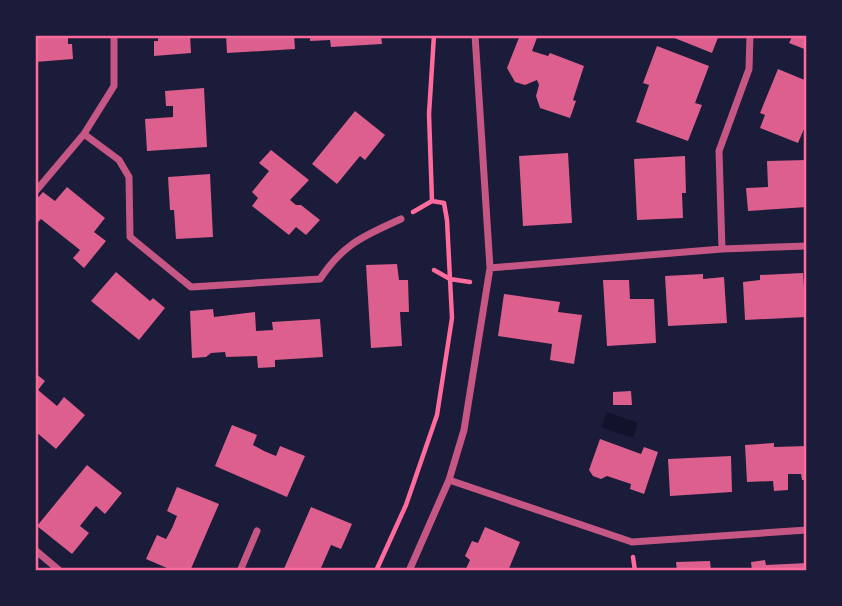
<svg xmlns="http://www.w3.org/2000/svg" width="842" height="606" font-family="Karla,sans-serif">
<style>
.water{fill:#12122b}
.building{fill:#dd5f8e}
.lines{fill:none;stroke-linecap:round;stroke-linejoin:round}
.path{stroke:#ff6b9d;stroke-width:4.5}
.minor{stroke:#c65784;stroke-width:7}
.neatline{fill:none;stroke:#ff6b9d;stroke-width:2.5}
</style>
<rect width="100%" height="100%" fill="#1b1b3a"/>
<path class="water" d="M607,412L638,423L633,438L601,427Z"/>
<path class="building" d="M35,35H68V44H72L73,59L35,62Z
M158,35H190L191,53L154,56V41H158Z
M226,35H294L295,49L227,53Z
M310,35H381L382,44L331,47L330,40L310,41Z
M520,35H538L532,51L548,56L550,53L584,66L573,100L576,101L570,118L540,108L536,96L539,85L537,80L525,85L515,82L507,68Z
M667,35H719L712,53Z
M793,35H807V50L789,43Z
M657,46L709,66L695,103L702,105L688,141L636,122L649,85L643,83Z
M778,69L807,81V122L798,143L760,128L765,115L760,113Z
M204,88L207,147L147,151L145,119L173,117V106H166L165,91Z
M355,111L385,135L365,160L360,156L337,184L312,164Z
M271,150L309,180L290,200L296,205H301L320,220L306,235L296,227L289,235L252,206L258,198L252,192L269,171L259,163Z
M568,153L572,223L523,226L519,156Z
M685,156L686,193H682L683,218L637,220L634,159Z
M807,160V207L748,211L746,188L768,187L767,161Z
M210,174L213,237L176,239L174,210H170L168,177Z
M67,187L105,218L94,232L106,241L84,268L73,258L80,250L41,219L35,225V201L43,192L55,201Z
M397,264L399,280H408L409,312H400L402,346L371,348L366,265Z
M116,272L150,301L153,298L165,308L139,340L91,301Z
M803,273L806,317L745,320L743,282L760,280V275Z
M703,274V279L724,277L727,323L668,326L665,276Z
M603,280H629L630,299H654L656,343L607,346Z
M504,294L560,302L558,312L582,315L574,364L550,360L552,344L498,336Z
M213,309L214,317L255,312L256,331L273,330L272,322L320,319L323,357L275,360V367L258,368L257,356L226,357L225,352L211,353L206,357L192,358L190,311Z
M35,373L45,381L38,390L57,406L64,397L85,415L56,449L35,431Z
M631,391L632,405H613V392Z
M232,425L257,435L253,445L264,451L276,456L280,446L305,456L287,497L215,466Z
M600,439L641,454L644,447L658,452L644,494L630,489L631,484L607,476L601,479L593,476L589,470Z
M774,443V447L807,446V480H802L801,474H788V490L774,491L773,481L747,482L745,445Z
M731,456L732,492L670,496L668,459Z
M87,465L122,493L105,514L96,506L80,526L89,533L72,554L37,526Z
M177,487L219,504L190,571H174L146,559L157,535L166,539L172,528L177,516L167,511Z
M311,507L352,524L341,549L331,545L321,568L328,571H283Z
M485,527L520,542L508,571H465L470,560L465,556L472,541L478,543Z
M765,560L766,565L807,563V571H752L751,562Z
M710,561L711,571H677L676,562Z"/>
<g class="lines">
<path class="path" d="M432,201L429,114L434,35
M434,270L450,279L470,282
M633,557L635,571
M376,571L406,505L437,415L452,318L447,220L444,203L432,201L413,212"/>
<path class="minor" d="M84,134L119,160L129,177L130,237L191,287L320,279C344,243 364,236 401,219
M35,192L84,134L114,86V35
M722,249L719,151L749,69L750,35
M490,268L722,249L807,246
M449,480L632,542L807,530
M35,550L60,571
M240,571L257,531
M409,571L449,480L464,430L490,268L475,35"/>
</g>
<rect width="842" height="606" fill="none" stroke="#1b1b3a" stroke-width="74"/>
<rect x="37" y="37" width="768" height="532" class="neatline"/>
</svg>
